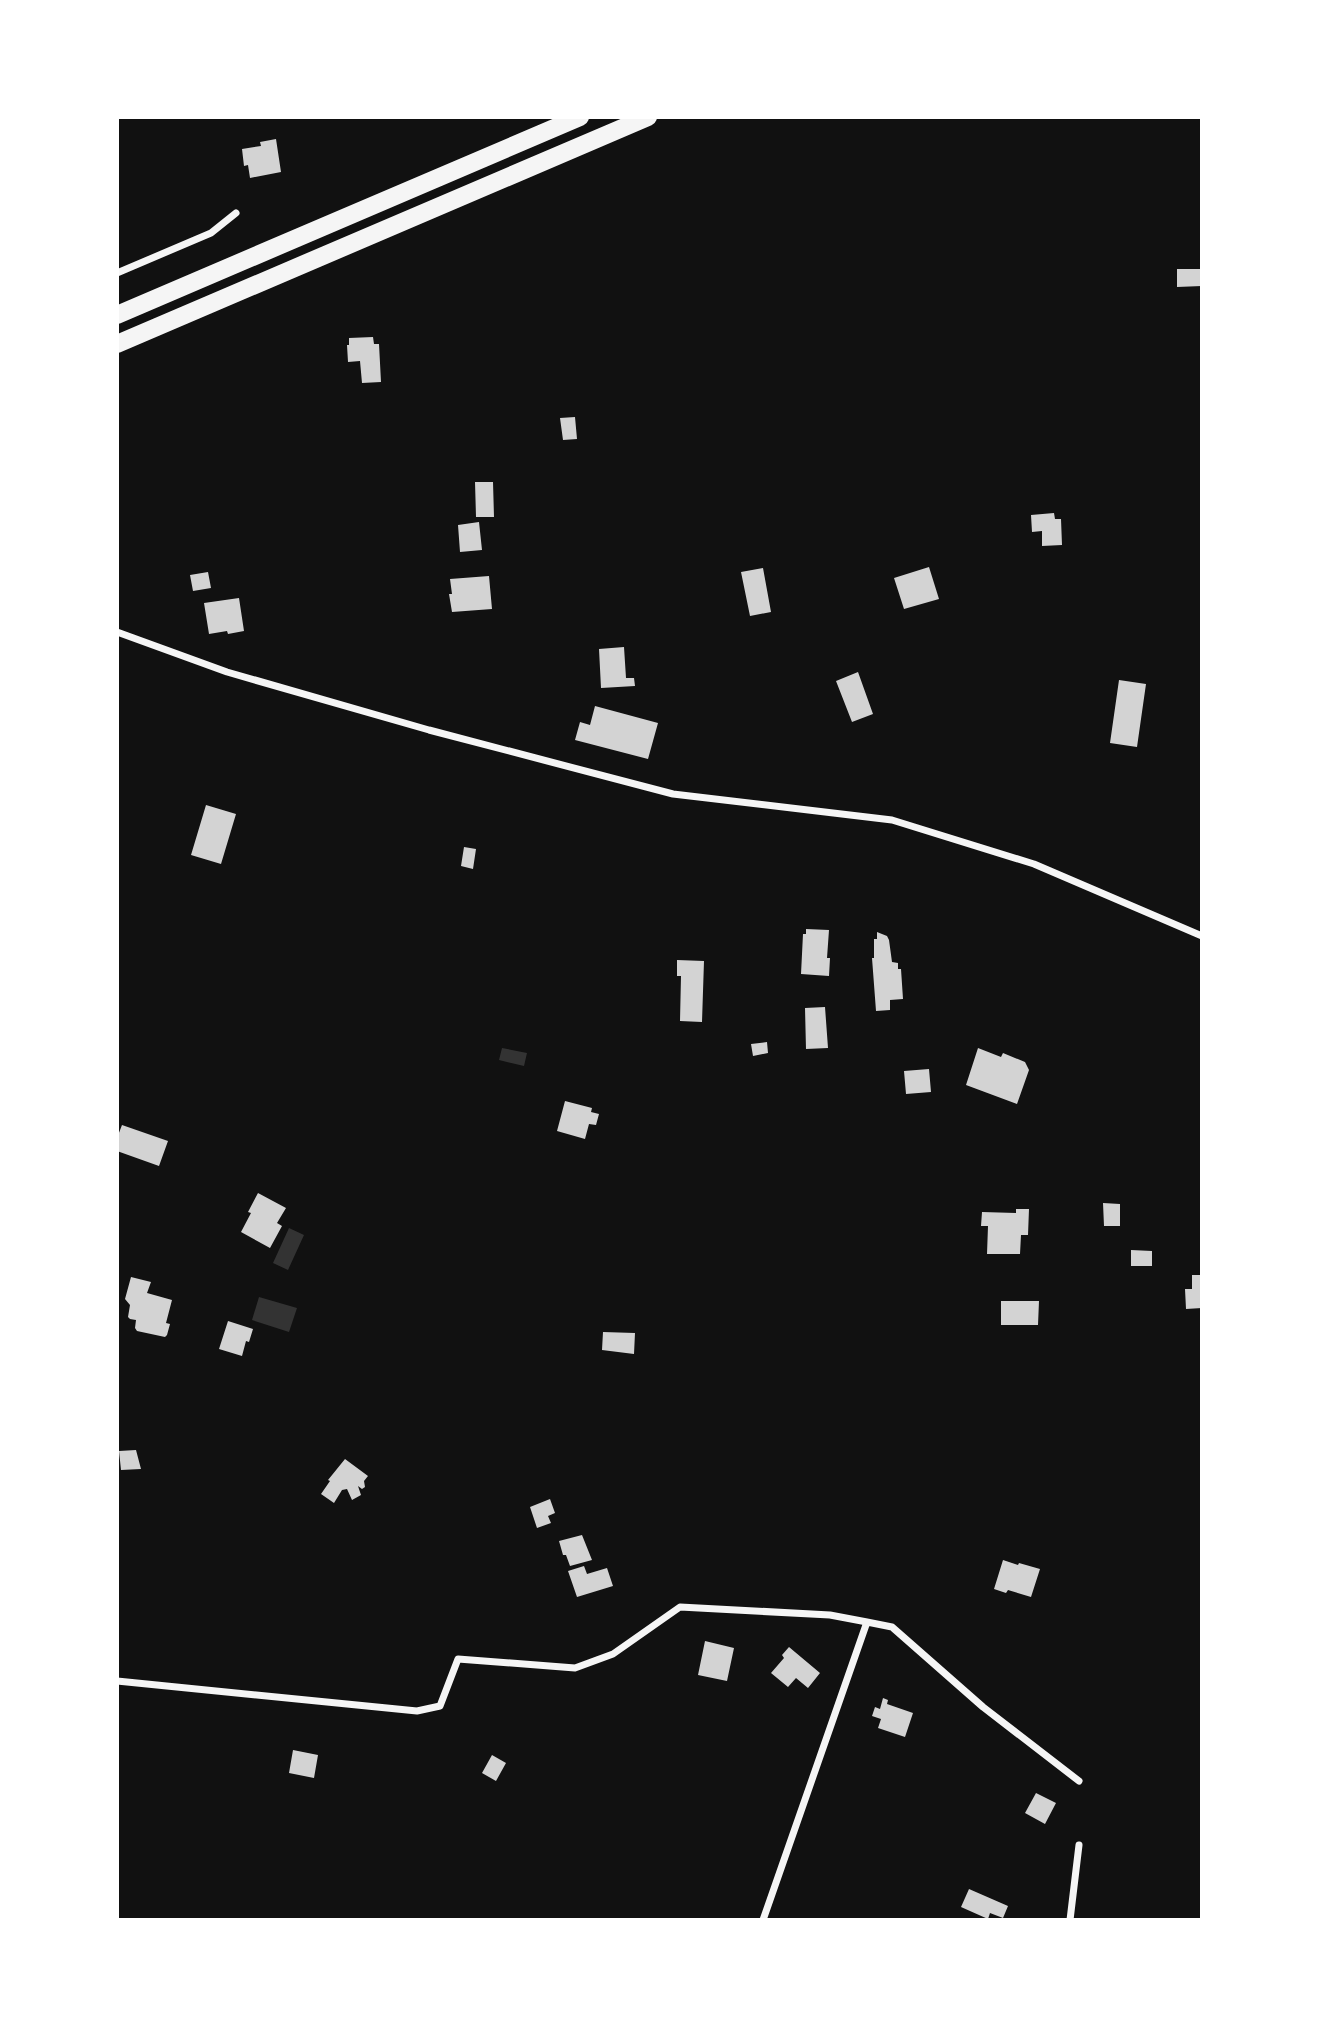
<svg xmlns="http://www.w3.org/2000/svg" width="1319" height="2037" font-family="'Asap Condensed',sans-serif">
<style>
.water{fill:#333}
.building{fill:#d3d3d3}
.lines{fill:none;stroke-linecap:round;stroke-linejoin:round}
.minor{stroke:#f5f5f5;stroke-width:7}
.trunk{stroke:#f5f5f5;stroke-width:18}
</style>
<rect width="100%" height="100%" fill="#111"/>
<path class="water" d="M502,1048L527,1053L524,1066L499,1060Z
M289,1228L304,1235L288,1270L273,1263Z
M259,1297L297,1308L289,1332L252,1320Z"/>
<path class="building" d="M276,139L281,172L250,178L248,165L244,166L242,149L261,146L260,142Z
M1177,269H1202V286L1177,287Z
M373,337L374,344H379L381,382L362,383L360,361L348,362L347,345H349V338Z
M575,417L577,439L563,440L560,418Z
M475,482H493L494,517H476Z
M1054,513L1055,519H1061L1062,545L1042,546V531L1032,532L1031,515Z
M479,522L482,550L460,552L458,525Z
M929,567L939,599L904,609L894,578Z
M763,568L771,612L750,616L741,572Z
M208,572L211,588L193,591L190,575Z
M489,576L492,609L452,612L449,594H452L450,579Z
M239,598L244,631L228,634L227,631L209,634L204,603Z
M624,647L626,678H634L635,686L601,688L599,649Z
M858,672L873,714L852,722L836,681Z
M1119,680L1146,684L1137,747L1110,743Z
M595,706L658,723L648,759L575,740L580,722L590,725Z
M206,805L236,814L221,864L191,855Z
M464,847L476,849L473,869L461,866Z
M806,929L829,930L827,958H830L829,976L801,974L803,934H806Z
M877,932L887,936L889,940L892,962L898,963V969H901L903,999L890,1000V1010L876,1011L872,958H874V939H877Z
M677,960L704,961L702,1022L680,1021L681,976H677Z
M825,1007L828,1048L806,1049L805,1008Z
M767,1042L768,1053L753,1056L751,1044Z
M978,1048L1001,1057L1003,1053L1025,1062L1029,1070L1017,1104L966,1085Z
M929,1069L931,1092L906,1094L904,1071Z
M565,1101L592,1108L591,1112L599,1114L596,1125L589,1124L585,1139L557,1131Z
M122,1125L168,1141L159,1166L117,1151V1138Z
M258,1193L286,1208L277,1223L282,1226L270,1248L241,1232L251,1213L248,1212Z
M1103,1203L1120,1204V1226H1104Z
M1016,1209H1029L1028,1235H1021L1020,1254H987L988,1226H981L982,1212L1016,1213Z
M1131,1250L1152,1251V1266H1131Z
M1192,1275H1202V1308L1186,1309L1185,1289H1192Z
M131,1277L151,1282L147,1293L172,1300L166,1323L170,1324L167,1335L165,1337L137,1331L135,1328L136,1320L130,1319L128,1317L130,1305L125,1299Z
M1001,1301H1039L1038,1325H1001Z
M228,1321L253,1329L249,1342L246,1341L242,1356L219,1349Z
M603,1332L635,1333L634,1354L602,1350Z
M136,1450L141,1469L121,1470L119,1451Z
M345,1459L368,1476L364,1481L365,1487L362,1489L358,1486L361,1495L352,1500L347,1489L342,1490L334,1503L321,1494L330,1481L328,1480Z
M550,1499L555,1513L548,1516L551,1523L537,1528L530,1507Z
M582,1535L592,1560L570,1566L566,1555H563L559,1541Z
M1003,1560L1018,1565L1019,1563L1040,1569L1031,1597L1008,1590L1006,1593L994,1589Z
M584,1566L587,1574L607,1568L613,1586L577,1597L568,1571Z
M705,1641L734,1648L727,1681L698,1675Z
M789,1647L820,1673L808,1688L796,1678L788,1687L771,1673L784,1658L782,1655Z
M883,1698L888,1700L887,1704L913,1713L905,1737L878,1728L881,1719L872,1716L875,1707L880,1709Z
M293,1750L318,1755L314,1778L289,1773Z
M492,1755L506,1763L496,1781L482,1773Z
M1036,1793L1056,1803L1045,1824L1025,1813Z
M969,1889L1008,1906L1003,1918L990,1913L988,1919L961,1907Z"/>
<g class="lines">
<path class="minor" d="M117,273L211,233L236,213
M117,632L227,672L429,730L673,794L892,820L1034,864L1202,936
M117,1681L417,1711L440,1706L458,1659L575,1668L613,1654L680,1607L830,1615L867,1622L892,1627L983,1707L1079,1781
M763,1920L867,1622
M1070,1920L1079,1845"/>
<path class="trunk" d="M117,315L580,117
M117,344L648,117"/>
</g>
<rect width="1319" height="2037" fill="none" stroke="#ffffff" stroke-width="238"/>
</svg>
